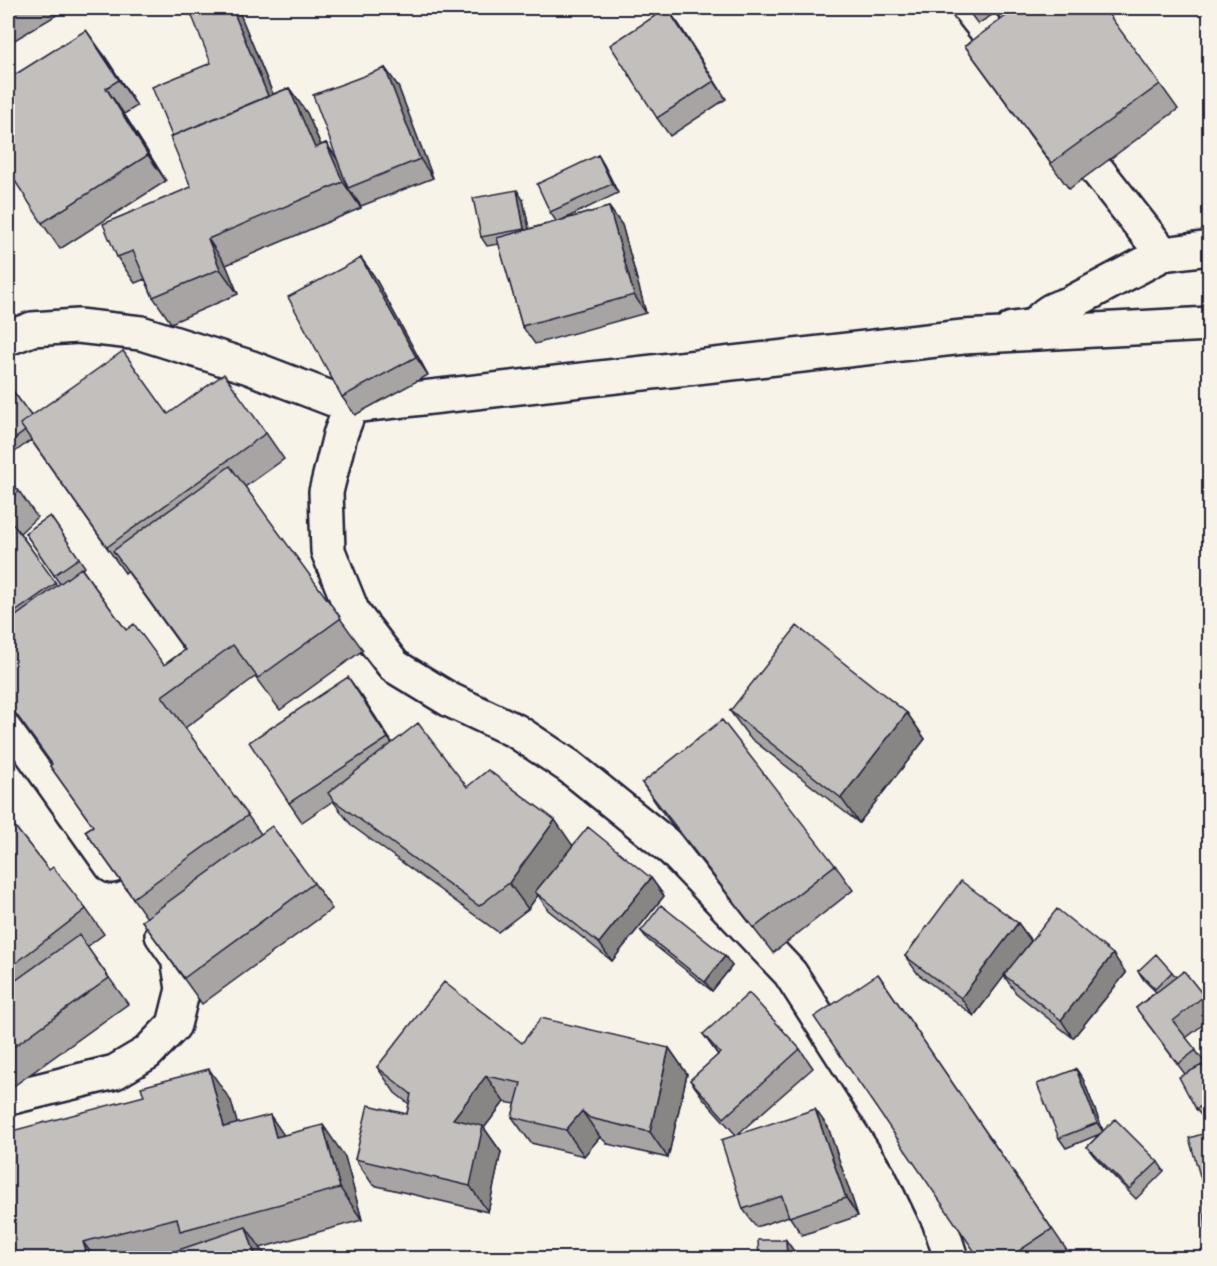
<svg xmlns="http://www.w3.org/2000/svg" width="1217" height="1266" font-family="Pangolin,sans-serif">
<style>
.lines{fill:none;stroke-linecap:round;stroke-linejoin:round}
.minor-casing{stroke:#22223b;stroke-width:38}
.minor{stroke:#f7f3e8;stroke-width:33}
.wall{fill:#a7a4a3;stroke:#22223b;stroke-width:1.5}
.shaded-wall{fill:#888684;stroke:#22223b;stroke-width:1.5}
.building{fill:#c2bfbd;stroke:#22223b;stroke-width:1.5}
</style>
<rect width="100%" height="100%" fill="#f7f3e8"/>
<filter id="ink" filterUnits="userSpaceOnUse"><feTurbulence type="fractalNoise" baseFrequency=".0167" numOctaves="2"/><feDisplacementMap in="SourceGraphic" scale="12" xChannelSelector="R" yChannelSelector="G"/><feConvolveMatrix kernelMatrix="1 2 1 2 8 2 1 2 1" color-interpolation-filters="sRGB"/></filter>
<g filter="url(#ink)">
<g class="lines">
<g class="minor-casing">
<path id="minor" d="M969,8L1013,64
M1068,133L1163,254
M1012,329L1035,326C1044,313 1054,308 1069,304L1163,254L1210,248
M8,338L32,329L78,326L141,333L249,367L351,406L963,337L1210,324
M351,406L340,435L326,492L328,551L353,613L394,666L450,700L516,731L570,767L673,850L790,973L910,1160L939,1221L951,1258
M8,719L112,866
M8,1098L115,1072L147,1053L174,1025L183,989L178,958L162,935"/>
</g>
<use href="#minor" class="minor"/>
</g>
<path class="wall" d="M8,8H57L60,13L8,44Z
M188,8H198L190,10Z
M198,8H236L240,14L273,94L289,88L307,113L321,145L326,143L337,159L385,68L398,86L433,178L361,206L359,203L361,208L226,265L238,294L171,323L153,297L145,279L135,283L117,257L191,187L172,136L211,63Z
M667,8L726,99L670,136L657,118Z
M966,8H1003L978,24Z
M965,46L1160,84L1178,109L1069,189Z
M104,55L137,106L124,114L166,181L60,249L42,223Z
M598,155L604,165L618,193L562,220L609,207L622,225L646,313L535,344L522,326L499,244L487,246L481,237L523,200L529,229L556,221L550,212Z
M361,258L374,276L428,375L355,415L342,397Z
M8,384L31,416L168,414L266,433L284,459L245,487L363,650L280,710L255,677L185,728L261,834L314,883L332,909L202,1004L142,921L147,918L85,831L93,826L50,766L51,765L8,705V480L19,491L37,517L20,533L57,586L60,584L25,533L50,516L85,567L82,569L126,630L164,665L184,650L127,571L125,573L31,440L11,455L8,450Z
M361,695L392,743L467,787L573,845L651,878L664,896L612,961L548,910L538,895L528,909L498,932L352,826L333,801L302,822L289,803Z
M730,711L907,713L925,739L859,823L749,737Z
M642,783L835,865L853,890L773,953L660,809Z
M8,818L49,870L86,909L104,934L87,947L128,1004L8,1090Z
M1018,923L1031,941L1126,973L1073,1038L1016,993L1004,976L974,1016L918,974L905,956Z
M641,931L732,966L712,991L648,940Z
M1138,971L1172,972L1176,977L1204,996L1209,1004V1020L1186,1038L1209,1068L1206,1071L1209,1077V1115L1203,1118L1196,1109L1185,1074L1136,1008L1156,992L1144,980Z
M878,974L1070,1255L1064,1258H979Z
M703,1034L800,1049L813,1068L739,1133L828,1127L858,1216L802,1235L789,1216L756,1227L743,1209L736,1135L703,1098L690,1080L718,1055Z
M522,1043L669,1048L687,1074L668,1158L608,1144L600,1137L584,1156L531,1143L512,1117L516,1104L504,1102L484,1128L501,1152L488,1212L373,1185L355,1159L407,1114L409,1104L395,1093L377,1067Z
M1076,1069L1083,1079L1103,1131L1158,1162L1164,1171L1136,1199L1094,1156L1087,1147L1100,1134L1066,1148L1059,1138Z
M231,1101L237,1123L284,1135L345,1157L362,1220L260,1248L264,1253L265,1258H8Z
M1209,1132V1199L1205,1193Z"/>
<path class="shaded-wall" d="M232,8H236L240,14L281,114L268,96Z
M667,8L680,26L726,99L714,81Z
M86,30L104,55L137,106L119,80Z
M385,68L398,86L433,178L420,159Z
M106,88L124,114L166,181L148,155Z
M289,88L307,113L333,174L315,148Z
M326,143L344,169L348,188L359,203L361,208L343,182Z
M598,155L604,165L618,193L612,184Z
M517,190L523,200L531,238L524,229Z
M609,207L622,225L646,313L634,295Z
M208,239L226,265L238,294L220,269Z
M361,258L374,276L428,375L416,357Z
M348,677L361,695L401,756L388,738Z
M907,713L925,739L859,823L841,798Z
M555,820L573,846L535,892L538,895L528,909L509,883Z
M651,878L664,896L612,961L599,943Z
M1018,923L1031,941L974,1016L961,998Z
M1113,954L1126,973L1073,1038L1061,1020Z
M725,956L732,966L712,991L705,982Z
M669,1048L687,1074L668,1158L650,1132Z
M209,1069L231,1101L247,1159L224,1127Z
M1076,1069L1083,1079L1104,1133L1097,1123Z
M486,1076L504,1102L484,1128L501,1152L488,1212L470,1186L453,1119Z
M815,1109L828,1127L858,1216L846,1198Z
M582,1111L600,1137L584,1156L566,1130Z
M270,1115L292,1147L276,1137Z
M323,1125L345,1157L362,1220L340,1188Z
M246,1227L264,1253L265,1258H256Z
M786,1240L799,1258H787Z
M83,1242L95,1258H88Z"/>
<path class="building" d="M198,8H232L268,96L172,136L152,87L211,63L190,11Z
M667,8L714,81L657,118L610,45Z
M1017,8H1104L1160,84L1051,163L965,46Z
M86,30L119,80L106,88L148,155L42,223L8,170V79Z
M385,68L420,159L348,188L313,95Z
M289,88L315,148L326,143L343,182L208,239L220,269L153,297L133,251L117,257L103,224L191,187L170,137Z
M598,155L612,184L550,212L537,184Z
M517,190L524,229L481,237L473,198Z
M609,207L634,295L522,326L497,238Z
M361,258L416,357L342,397L288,297Z
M123,351L168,414L224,374L266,433L107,547L20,424Z
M8,384L31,416L20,424L25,431L8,444Z
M230,466L341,618L258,678L233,645L162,696L248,815L133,898L85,831L93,826L50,766L52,764L8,703V622L81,568L126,630L134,624L164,665L185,650L113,551Z
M8,480L19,491L8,502Z
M50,516L79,558L54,575L25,533Z
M13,524L56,583L8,617V528Z
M797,626L907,713L841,798L730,711Z
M348,677L388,738L289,803L249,742Z
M722,720L835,865L754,928L642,783Z
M418,723L467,787L488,770L555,820L509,883L479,906L333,800L328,793Z
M8,818L49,870L53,867L86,909L8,969Z
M272,826L314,883L184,978L142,921Z
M588,827L651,878L599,943L535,892Z
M961,881L1018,923L961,998L905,956Z
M661,905L725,956L705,982L641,931Z
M1057,909L1113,954L1061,1020L1004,975Z
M79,935L109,978L8,1051V986Z
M1156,954L1172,972L1155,989L1138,971Z
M1184,971L1204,996L1173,1021L1196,1050L1178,1064L1136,1008Z
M878,974L1052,1229L1008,1258H979L814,1017Z
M444,982L522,1043L541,1018L669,1048L650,1132L590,1118L582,1111L566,1130L512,1117L521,1083L486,1076L453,1119L483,1126L470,1186L355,1159L368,1105L407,1114L411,1094L377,1067Z
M749,993L800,1049L724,1118L690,1080L720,1053L703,1034Z
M1202,1065L1209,1080V1102L1196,1109L1179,1077Z
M209,1069L224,1127L270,1115L276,1137L323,1125L340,1188L180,1231L177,1218L83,1242L88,1258H8V1132L144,1096L141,1087Z
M1076,1069L1097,1123L1059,1138L1037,1084Z
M815,1109L846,1198L789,1217L782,1196L743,1209L721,1140Z
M1115,1119L1158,1162L1129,1189L1087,1147Z
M1209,1132V1192L1205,1193L1189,1138Z
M1204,1201H1209V1258H1207Z
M246,1227L256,1258H155Z
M758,1240H786L787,1258H759Z"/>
</g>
<rect width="1217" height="1266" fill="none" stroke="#f7f3e8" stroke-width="30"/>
<rect x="15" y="15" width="1187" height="1236" fill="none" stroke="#22223b" stroke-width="2" filter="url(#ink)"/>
</svg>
